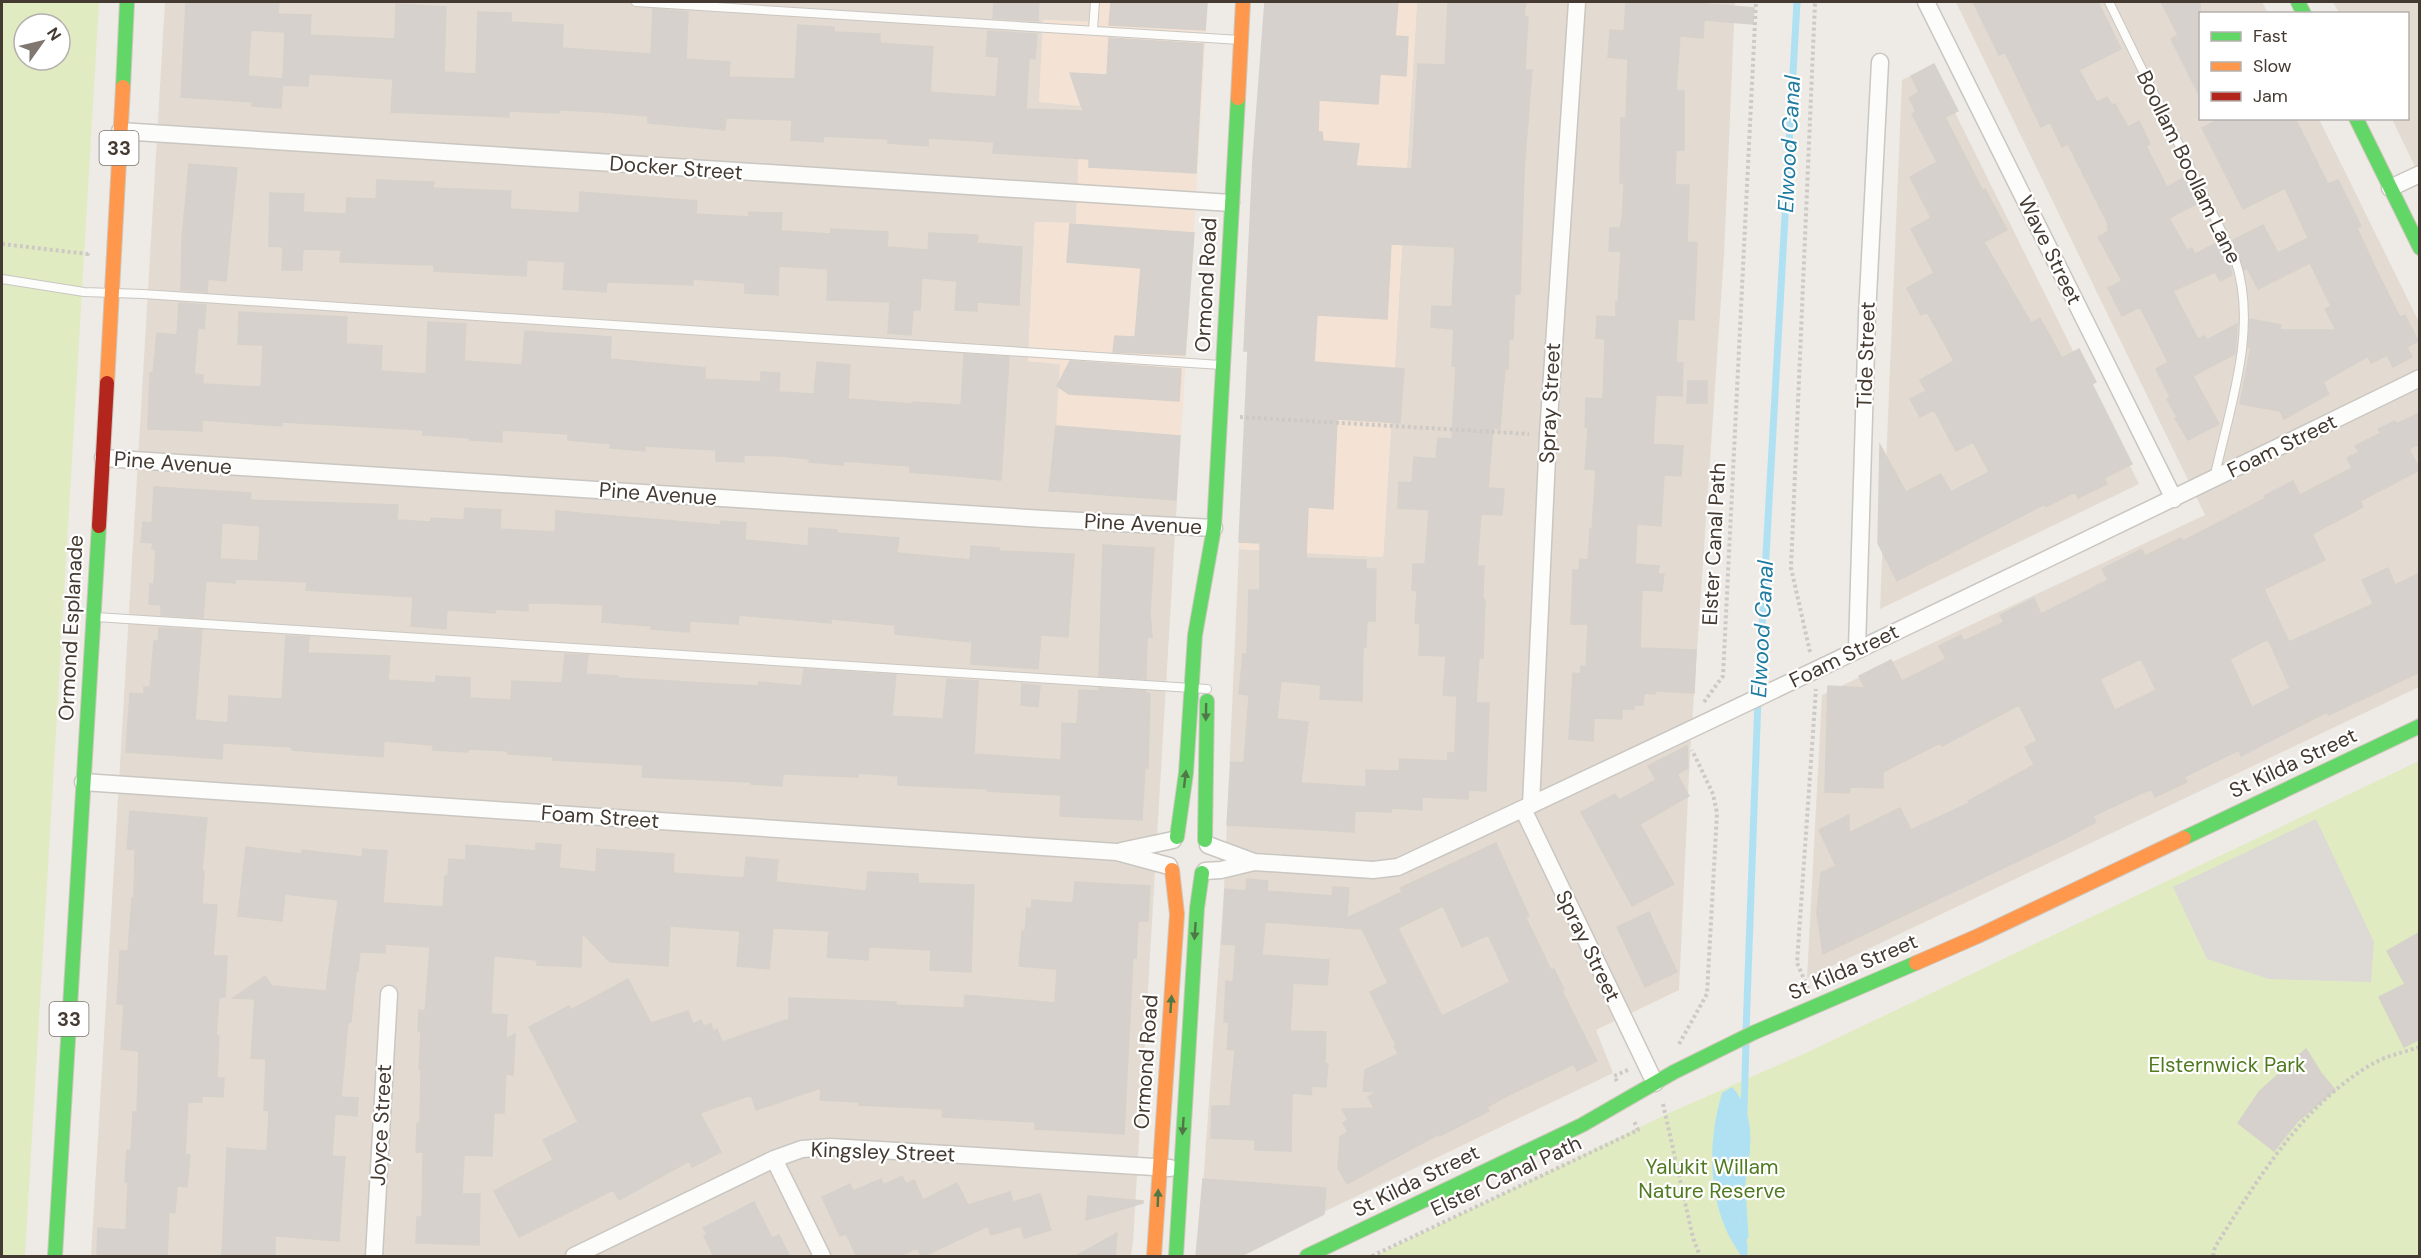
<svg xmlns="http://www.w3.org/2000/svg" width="2421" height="1258" font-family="'DM Sans',sans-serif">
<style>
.residential{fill:#e3dbd1}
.commercial{fill:#f4e3d5}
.green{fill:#e1ebc2;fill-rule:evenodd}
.parking{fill:#ddd9d5}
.water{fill:#b0e1f2}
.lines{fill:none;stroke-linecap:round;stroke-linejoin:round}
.stream{stroke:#b0e1f2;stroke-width:7}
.building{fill:#d6d1cc;stroke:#d6d1cb;stroke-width:1.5;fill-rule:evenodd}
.lane-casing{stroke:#cac6c1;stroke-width:10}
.street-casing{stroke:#cac6c1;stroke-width:19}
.fast-casing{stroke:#cfc7bc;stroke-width:16}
.slow-casing{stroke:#cfc7bc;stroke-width:16}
.jam-casing{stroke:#cfc7bc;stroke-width:16}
.path{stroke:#cdc9c5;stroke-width:4;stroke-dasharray:3 3;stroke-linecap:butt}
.lane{stroke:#fcfcfb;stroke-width:8}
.street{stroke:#fcfcfb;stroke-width:16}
.fast{stroke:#63d668;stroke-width:14}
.slow{stroke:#ff974d;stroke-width:14}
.jam{stroke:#b3261e;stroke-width:14}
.oneway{fill:#507847}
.labels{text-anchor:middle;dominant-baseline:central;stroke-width:4.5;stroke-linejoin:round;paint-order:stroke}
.shield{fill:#fff;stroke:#7c756f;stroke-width:1.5}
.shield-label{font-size:20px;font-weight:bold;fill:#443a31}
.street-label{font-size:21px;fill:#443a31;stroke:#fff}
.park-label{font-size:21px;fill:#507a20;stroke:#fff}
.water-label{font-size:22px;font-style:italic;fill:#1f7ca0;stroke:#fff}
</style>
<rect width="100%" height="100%" fill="#eeeae5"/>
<path class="residential" d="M165,2H1091L1090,22L1043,20L1081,105L1076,224L1035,222L1028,361L1061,364L1052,492L1177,500L1133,1242L1131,1256H91Z
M1417,2H1735L1724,255L1690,754L1679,990L1596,1030L1613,1073L1232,1256H1198L1224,890L1239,549L1383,557Z
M1956,2H2262L2268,13L2200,14V118L2319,119L2419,322V687L1807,978L1822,695L2205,515Z
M2333,2H2419V175L2392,119L2408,118V14L2339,13Z
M1932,66L2139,484L1880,609L1902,80Z"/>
<path class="commercial" d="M1091,2H1208L1177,500L1052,492L1060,364L1028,361L1035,222L1076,223L1081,106L1039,102L1043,20L1089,22Z
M1272,2H1417L1383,557L1239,549Z"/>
<path class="green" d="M2,2H99L25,1256H2ZM24,24H60V60H24Z
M2419,761V1256H1375L1667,1114L1808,1052Z"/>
<path class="parking" d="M2316,819L2374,942L2371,982L2269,979L2207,959L2173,887Z"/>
<path class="water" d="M1732,1087C1760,1117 1749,1157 1744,1193C1743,1200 1740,1209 1740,1216C1742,1231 1750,1239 1747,1256H1741C1736,1247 1729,1238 1725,1227C1708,1186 1709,1136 1722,1093Z"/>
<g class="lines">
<path class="stream" d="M1746,1032L1758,698L1797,2
M1744,1113L1746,1043
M1742,1190L1745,1236"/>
</g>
<path class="building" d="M186,2H279L278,14L311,15L310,35L395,39L396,4L446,7L444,72L476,74L478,12L511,13V22L563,25L562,48L651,54L653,9L688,12L686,59L730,62L729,77L795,79L798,25L834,27V32L880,34V43L933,47L930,92L996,97L999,57L986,56L988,31L1037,34L1035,59L1029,58L1026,109L1083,111L1070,73L1107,75L1109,38L1203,44L1196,173L1089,167V159L993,153L994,142L928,138V146L888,143V139L823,136V142L791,140L792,120L726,118L725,130L648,123V116L602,112L559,110V113L509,111V117L391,112L393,79L309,74L308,86L283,85V81L281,108L252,106V102L181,97ZM251,30L285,32L283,79L248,76Z
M994,2H1039L1038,21L993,18Z
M1111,2H1207L1205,30L1109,25Z
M1265,2H1398L1395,36L1408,37L1406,76L1380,74L1378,104L1319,100L1318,132H1322L1323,141L1359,144L1356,166L1412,169L1418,64L1445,65L1448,2H1526L1524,16L1528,17L1525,70H1532L1524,171L1520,294H1515L1513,339H1509L1508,369L1505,368L1500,429L1493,428L1488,488L1504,489L1502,515L1481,514L1477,566H1484L1483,599L1485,600L1483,658H1479L1476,703H1489L1486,791L1469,790L1468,799L1422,797V810L1391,808V812L1355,811L1354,832L1227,825L1231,762L1244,763L1249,695L1239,694L1243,654H1247L1249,590H1260V543L1239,542L1248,351H1244L1253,160ZM1391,244L1455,247L1452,307L1432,306L1431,327L1454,329L1452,366H1456L1452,439L1438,438L1436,459L1414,457L1412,483L1399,482L1398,508L1429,510L1425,564H1413L1412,590L1417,591L1415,623L1420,624L1419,655L1446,656L1443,695L1457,696L1455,753H1448V761L1400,759L1399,771L1366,770V787L1301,783L1308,722L1277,719L1281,681L1321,685L1320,699L1362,701L1363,647H1366L1367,621H1375L1376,569H1366V560L1306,558L1308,507L1333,509L1337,419L1400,423L1404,369L1314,362L1317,315L1387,319Z
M1626,2H1696V3L1754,8L1753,24L1704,20L1703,38L1680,36L1676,91H1684V150H1676L1675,185H1689L1687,242L1697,243L1694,320L1678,319L1676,363H1683L1682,396L1656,395L1653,444L1683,446L1681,476L1664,475L1661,526L1637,524L1635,564L1659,566L1658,574H1664L1662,591L1642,590L1640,648L1696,650L1694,693L1655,691V694L1644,693L1643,705H1634V709H1622V719L1594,718L1593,741L1569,739L1573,673L1581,674V666L1586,667L1588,624H1571L1573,570H1579L1580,559L1588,560L1590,529H1592L1596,470L1585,469L1588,427H1585L1586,398L1603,399L1605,339L1596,338L1597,316L1616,317V302H1618L1621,251H1609L1610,228H1620L1622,219L1624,183H1620L1621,118H1626L1628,59L1608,57L1610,30L1624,31Z
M1973,2H2098L2121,49L2079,70L2097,102L2107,97L2112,105L2115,104L2128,127L2139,121L2150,144L2146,146L2167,187L2187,176L2200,202L2169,218L2187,250L2192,248L2195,254L2219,242L2229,261L2232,275L2220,281L2215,272L2173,291L2198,339L2205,336L2207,340L2237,324L2236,340L2235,354L2193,376L2219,424L2188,440L2175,418L2177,417L2167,399L2170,397L2156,369L2168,362L2140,307L2122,316L2108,288L2122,281L2098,237L2109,231L2107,227L2109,226L2068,144L2062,147L2050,122L2041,127L2005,52L1999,55Z
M2161,2H2200V97L2171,39L2178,35Z
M1934,64L1958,111L1945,117L1983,191L1985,189L2007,230L1984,242L2031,323L2040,318L2062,358L2079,349L2096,382L2092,384L2132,464L2104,478L2107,484L2078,498L2075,492L2046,507L2045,504L1897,581L1878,543L1880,445L1906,492L1941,474L1951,492L1989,472L1973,442L1956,451L1934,410L1920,417L1910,399L1926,391L1920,380L1954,361L1927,312L1921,315L1907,288L1934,273L1911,229L1931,218L1910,177L1937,162L1912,114L1916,112L1909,98L1919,92L1911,76Z
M2221,118H2295L2328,184L2338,180L2361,226L2357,228L2374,265L2400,317L2405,315L2418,341L2407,347L2412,357L2393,367L2387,355L2371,363L2368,356L2323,382L2329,394L2284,419L2280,411L2240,404L2251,346L2248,347L2250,319L2281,325L2280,330H2336L2325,309L2331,306L2310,263L2258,289L2247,268L2244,270L2233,240L2263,225L2278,253L2308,238L2285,188L2243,209L2202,128Z
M189,164L237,168L226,281L208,279L207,292L181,290L182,239Z
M377,180L434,182L433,188L511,191L510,209L579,213L580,192L697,201L696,214L749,217V212L782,213L781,231L831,234V229L888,232L887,247L928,250L929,233L978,235L977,243L1022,247L1019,305L977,302V311L955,310L957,281L922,278L920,310H913L911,335L888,333L890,302L827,300L828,269L779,266L778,295L745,293V283L693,279V285L607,282L606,292L563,289L565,262L527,260L526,276L509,275L434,271V265L340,262L341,250L303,249L302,270H282L283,247L269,246L270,193L304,194L303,212L346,214L347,198L376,199Z
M1070,224L1194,233L1185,355L1113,352L1115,336L1135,337L1141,268L1067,262Z
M179,303L206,305L204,329L198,328L194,374L203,375V384L261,387L263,345L238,344L239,312L347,317L346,344L382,346L381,371L426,374L428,322L466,324L464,361L522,365L525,331L611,337L610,359L705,368V379L761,382V372L780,373L779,392L814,394L817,362L850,365L848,399L913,404V402L961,405L964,354L1009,357L1001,480L910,472V466L844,461L843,465L809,462L810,459L780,456L744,455V462L716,461V450L645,446V451L610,448L611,444L568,440V434L502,430V442L470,440V438L423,435V430L282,422V426L202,420V431L148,429L150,373H153L157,333L177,335Z
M1070,361L1181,369L1179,401L1069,394L1057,386Z
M1688,381H1707V403H1687Z
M2420,413V444L2409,449L2420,470L2360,501L2363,507L2312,534L2325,560L2264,589L2289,642L2369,606L2373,603L2362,580L2388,568L2395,585L2420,573V672L2329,715L2327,712L2241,756L2239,750L2184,777L2187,782L2155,797L2151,789L2093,816L2096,822L2064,839L1823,954L1817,913L1821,873L1836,866L1819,830L1849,815V833L1900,808L1911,830L1969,803L1968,801L2034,765L2025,747L2037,741L2019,705L1942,746L1940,743L1883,772V788L1850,787L1849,793L1825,792L1828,686L1865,688L1859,676L1891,660L1902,681L1946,659L1939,646L1961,635L1964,641L2004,622L2000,615L2034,598L2041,614L2108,580L2102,569L2142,549L2145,556L2181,538L2183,541L2266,498L2264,496L2293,481L2300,495L2352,468L2347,458L2359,452L2355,446L2381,433L2378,429L2395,421L2396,424ZM2268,639L2290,688L2252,707L2230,659ZM2141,659L2156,690L2115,710L2100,679Z
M1056,426L1180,436L1176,500L1049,491Z
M154,487L251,493L250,500L398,505L397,520L431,522V518L464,520L465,508L501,510L500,529L555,532L556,511L721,525V521L746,523L745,540L808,546L809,528L837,530V533L899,538L897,553L970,560L971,546L999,548V551L1074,554L1068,637L1041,635L1038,669L971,664L972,642L895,634V625L831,619V623L739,615L738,624L690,621L689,632L651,629L652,626L602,622L603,605L545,603H528V611L495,609V613L447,610L446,629L411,626L413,597L306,590L307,582L235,579V583L206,581L203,618L161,615V605L149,604L150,584H154L156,549H152L153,543L141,542L143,522L152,523ZM222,523L260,526L258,561L220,559Z
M1103,545L1154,548L1150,613L1152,637H1147L1146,679L1099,676Z
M159,628L202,630L195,720L228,723L229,696L282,699L286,636L309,637L308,653L390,656L388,680L436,683V676L470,678V698L511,700L512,681L562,683L565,654L588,655L586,674L618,676V678L758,686L759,682L802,686L804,669L896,675L892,716L943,719L947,679L978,681L974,754L1061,760L1062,723L1077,724L1079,690L1099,691V688L1146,691V693L1150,694L1148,768H1145L1142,820L1060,816L1061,795L987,791V789L898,785V776L858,773V777L783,774L782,786L751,784V782L642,777L643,765L553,760V757L508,754V751L468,749V752L433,750V745L384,741L383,757L292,750V747L223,743L222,759L126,752L130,693L144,694V687H150L154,641H158Z
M1022,684L1040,686L1038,707L1021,705Z
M1687,746L1688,768L1677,774L1689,796L1640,824L1674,884L1632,906L1581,812L1615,794L1619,800L1656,780L1648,766Z
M130,811L207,818L202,871H204L202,904L217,905L213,956H227L225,997H219L216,1036H219L217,1078H224L223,1097L202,1096V1102H188L185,1154L190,1155L187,1187L177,1186L175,1213L169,1212L167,1257H97L98,1228L126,1230L128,1182H125L127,1150H131L133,1112H137L139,1051L121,1049L124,1004H117L120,951H128L132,898L134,899L135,850L127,849Z
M536,843L561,845L559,868L596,872L597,849L674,854L673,873L744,878L746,857L778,860L776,882L866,891L868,872L918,874V883L974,885L971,972L930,970L931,950L869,947L868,960L827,957L829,931L773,928L769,969L737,966L740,931L670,926L668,966L610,962L582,933L581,967L537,965V960L494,956L491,1014L507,1015L506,1039L515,1034L513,1075L506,1074L504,1113H494L492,1156L464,1155L462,1194H480L479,1245L416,1243L417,1217H422L423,1152H416L417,1123H420L421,1070L419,1069L421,1031H418L419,1010L425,1011L430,947L385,944V953L360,952L358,971H356L351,1022H348L341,1097L358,1098L357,1116L335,1114L332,1156L345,1157L339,1241L275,1236V1257H222L227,1148L267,1151L269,1111L264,1110L266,1059L251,1058L255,999L233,998L265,976L272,986L326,991L338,900L285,894L282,921L238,916L246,847L302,854V850L362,857L363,849L387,851L383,903L443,907L445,876H448L449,859L466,860V845L536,851Z
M1496,843L1529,916L1526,918L1551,970L1554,969L1564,990L1562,991L1597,1061L1577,1071L1574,1064L1509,1095L1487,1107L1489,1111L1440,1136L1439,1134L1347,1184L1338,1168L1340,1137L1348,1132L1343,1123L1348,1120L1342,1109L1374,1108L1368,1097L1377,1092L1363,1091L1365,1070L1398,1054L1394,1046L1396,1045L1370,992L1388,983L1362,929L1265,922L1262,955L1329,960L1327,985L1293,983L1290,1031L1326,1032L1325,1064H1328L1326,1087L1312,1086L1311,1095L1292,1093L1291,1151L1255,1150V1140L1211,1138L1212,1106H1230L1235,1050L1227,1049L1229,1022H1224L1226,981L1233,982L1236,945L1222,944L1225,889L1246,891L1247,879L1268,881L1267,891L1332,896L1333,887L1349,888L1347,918L1402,892L1400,888ZM1443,906L1462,947L1488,935L1510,982L1442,1016L1398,928Z
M1075,882L1150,886L1148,921H1138L1136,958L1133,957L1124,1134L1035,1129V1122L942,1117L943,1109L859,1105V1102L820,1100L821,1088L756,1110L751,1095L700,1113L721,1152L692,1167L689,1161L619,1200L613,1190L519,1237L494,1191L553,1160L543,1140L578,1122L529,1027L569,1006L571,1010L628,979L651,1023L688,1011L693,1024L701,1020L703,1026L711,1024L713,1031L717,1029L722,1042L789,1019V998L896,1002V1005L964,1008L965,995L1055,1003L1057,969L1019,966L1022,931H1025L1027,908L1031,909L1032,900L1073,903Z
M1649,912L1677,972L1645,987L1617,927Z
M2420,932V1039L2404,1047L2379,997L2405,984L2387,951Z
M2306,1049L2321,1073L2335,1090L2297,1122L2274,1151L2238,1123L2259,1092Z
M902,1176L906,1184L914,1180L923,1200L957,1183L968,1205L1010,1192L1013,1202L1040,1194L1051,1230L1024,1238L1021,1226L991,1235L988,1226L922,1257L917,1248L898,1257H857L846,1234L840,1236L822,1197L850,1184L853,1191L881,1179L883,1185Z
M1203,1179L1326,1188L1324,1214L1239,1257H1196Z
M1088,1196L1143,1201V1203L1086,1220Z
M754,1202L772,1238L779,1235L790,1257H714L704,1236L707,1234L703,1228Z
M1117,1233L1115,1257H1074Z"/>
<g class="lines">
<g class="lane-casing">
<path id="lane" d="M636,2L1240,40
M2109,2L2235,259C2259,329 2229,409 2214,479
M1093,30L1095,2
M2,279L84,292L143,294L1221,365
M96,617L1207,689"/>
</g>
<g class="street-casing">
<path id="street" d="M1926,2L2174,499
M120,131L1231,203
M2390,188L2420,174
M103,458L1044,519L1214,528
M1857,649L1867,316L1880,62
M83,782L1117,852L1169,866
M1531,805L1548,435L1577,2
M1523,809L1655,1083
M1208,845L1254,862L1373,870L1398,867C1740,708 2080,544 2420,378
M1121,851L1173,840
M1205,871L1221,870L1254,862
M774,1159L822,1256
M374,1256L389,994
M574,1256L774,1159L802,1149L831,1147L1170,1168"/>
</g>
<g class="fast-casing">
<path id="fast" d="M2298,2L2304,14
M123,87L127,2
M2356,118L2420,248
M1177,837L1186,773L1195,635L1214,528L1238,98
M2184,838L2420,726
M1205,840L1207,701
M55,1256L99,526
M1176,1256L1197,908L1202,873
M1307,1256L1582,1125L1674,1072L1753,1033L1916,963"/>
</g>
<g class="slow-casing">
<path id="slow" d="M1238,98L1243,2
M107,383L123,87
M1916,963L1978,936L2184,838
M1154,1256L1177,914L1172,870"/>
</g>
<g class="jam-casing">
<path id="jam" d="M99,526L107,383"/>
</g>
<path class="path" d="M2,244L88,254V252
M1240,417L1529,434
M1810,652L1791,568L1815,2
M1704,702L1723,676L1756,2
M1808,988L1797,963L1816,689
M1679,1044L1707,994L1717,813L1713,794L1692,750
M1617,1081L1614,1076L1630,1069
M1663,1104L1693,1238L1700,1256
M1372,1256L1638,1130L1634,1121
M2213,1256L2215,1247C2258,1179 2301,1106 2372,1064C2386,1056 2404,1052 2420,1047"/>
<use href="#lane" class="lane"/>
<use href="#street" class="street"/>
<use href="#fast" class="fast"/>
<use href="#slow" class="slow"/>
<use href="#jam" class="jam"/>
</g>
<defs><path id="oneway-solid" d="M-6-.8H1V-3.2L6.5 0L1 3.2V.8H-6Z" transform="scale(1.5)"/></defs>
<g class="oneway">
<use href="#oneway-solid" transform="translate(1206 712) rotate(91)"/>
<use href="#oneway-solid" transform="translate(1185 779) rotate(-83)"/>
<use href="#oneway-solid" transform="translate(1195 931) rotate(94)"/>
<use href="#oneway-solid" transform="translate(1171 1004) rotate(-86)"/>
<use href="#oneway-solid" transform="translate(1183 1126) rotate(94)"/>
<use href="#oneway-solid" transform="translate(1158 1198) rotate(-88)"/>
</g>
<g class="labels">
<g class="shield">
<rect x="99.5" y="131" width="39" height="34" rx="4.5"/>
<rect x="49.5" y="1002" width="39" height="34" rx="4.5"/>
</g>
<g class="shield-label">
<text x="119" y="148">33</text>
<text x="69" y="1019">33</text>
</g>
<g class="street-label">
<text transform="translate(2189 167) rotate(64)">Boollam Boollam Lane</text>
<text transform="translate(676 168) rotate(4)">Docker Street</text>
<text transform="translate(2050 250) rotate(64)">Wave Street</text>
<text transform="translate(1206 285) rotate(-87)">Ormond Road</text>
<text transform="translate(1866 355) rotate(-88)">Tide Street</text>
<text transform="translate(1550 403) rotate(-87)">Spray Street</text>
<text transform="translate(2282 446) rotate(-26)">Foam Street</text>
<text transform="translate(173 463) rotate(4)">Pine Avenue</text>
<text transform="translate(658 494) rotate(4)">Pine Avenue</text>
<text transform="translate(1143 524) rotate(3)">Pine Avenue</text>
<text transform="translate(1714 544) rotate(-87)">Elster Canal Path</text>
<text transform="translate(71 628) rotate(-87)">Ormond Esplanade</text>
<text transform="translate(1844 656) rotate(-26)">Foam Street</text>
<text transform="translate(2293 763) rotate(-25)">St Kilda Street</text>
<text transform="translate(600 817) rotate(4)">Foam Street</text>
<text transform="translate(1588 946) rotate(64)">Spray Street</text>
<text transform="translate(1853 967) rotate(-23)">St Kilda Street</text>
<text transform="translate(1146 1062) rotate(-86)">Ormond Road</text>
<text transform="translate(381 1125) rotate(-87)">Joyce Street</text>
<text transform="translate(883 1152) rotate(2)">Kingsley Street</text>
<text transform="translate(1506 1176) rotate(-25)">Elster Canal Path</text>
<text transform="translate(1416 1181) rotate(-26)">St Kilda Street</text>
</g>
<g class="park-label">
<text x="2227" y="1065">Elsternwick Park</text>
<text x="1712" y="1167">Yalukit Willam<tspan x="1712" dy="24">Nature Reserve</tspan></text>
</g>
<g class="water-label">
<text transform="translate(1789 144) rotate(-87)">Elwood Canal</text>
<text transform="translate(1762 629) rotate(-87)">Elwood Canal</text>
</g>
</g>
<rect width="2421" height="1258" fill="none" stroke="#443a31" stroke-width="6"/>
<rect x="2199" y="12" width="210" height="108" fill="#ffffff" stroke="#b4b0ad" stroke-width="1.5"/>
<rect x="2211" y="32" width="30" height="9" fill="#63d668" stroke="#b4b0ad" stroke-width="1.5"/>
<text x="2253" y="42" font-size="18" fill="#443a31">Fast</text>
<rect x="2211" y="62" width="30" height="9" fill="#ff974d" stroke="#b4b0ad" stroke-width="1.5"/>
<text x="2253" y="72" font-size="18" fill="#443a31">Slow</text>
<rect x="2211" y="92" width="30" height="9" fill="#b3261e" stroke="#b4b0ad" stroke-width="1.5"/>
<text x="2253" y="102" font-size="18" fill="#443a31">Jam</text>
<g transform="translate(42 42) rotate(56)"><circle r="28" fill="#ffffff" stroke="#b4b0ad" stroke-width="1.5"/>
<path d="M0-4.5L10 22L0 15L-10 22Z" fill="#807870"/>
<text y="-9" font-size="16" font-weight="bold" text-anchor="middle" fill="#443a31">N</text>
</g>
</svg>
